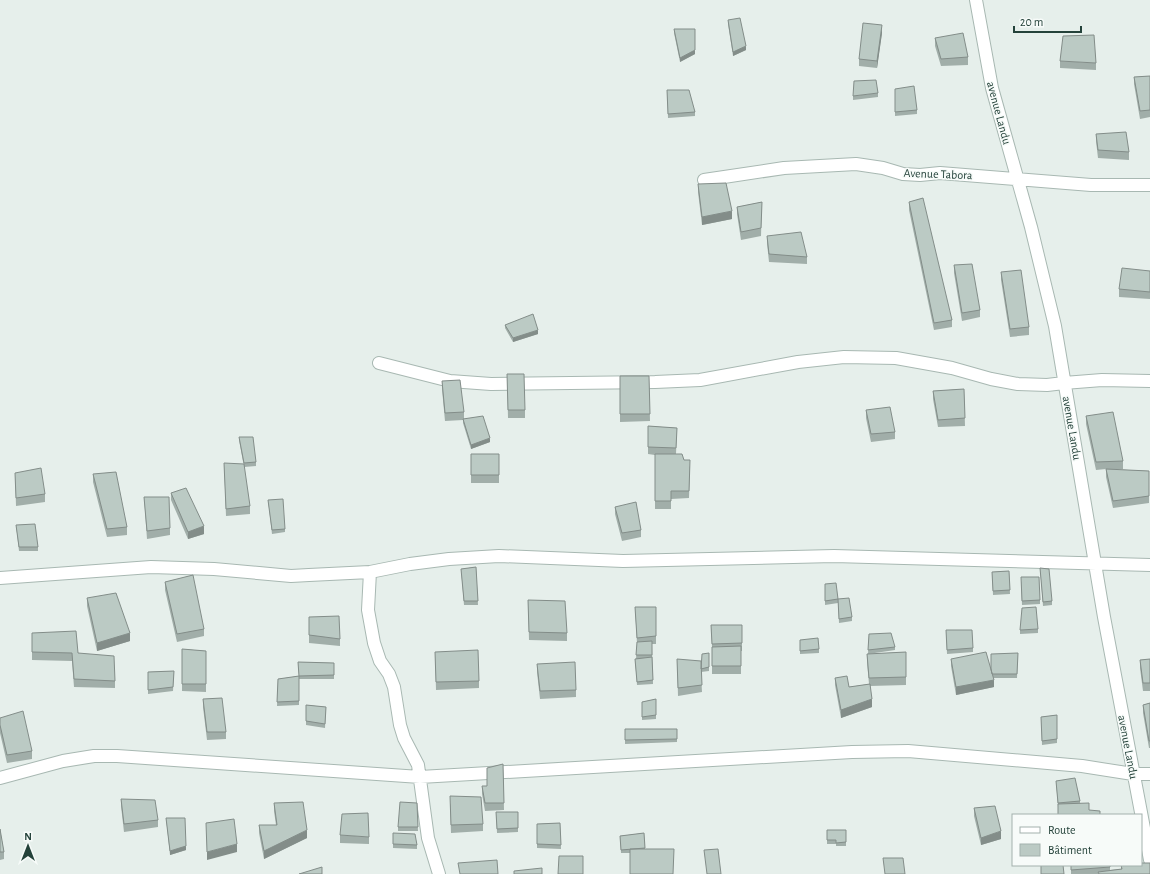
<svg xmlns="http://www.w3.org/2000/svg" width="1150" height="874" font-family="'Alegreya Sans',sans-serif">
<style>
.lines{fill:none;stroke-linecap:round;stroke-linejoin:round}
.street-casing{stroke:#a8b8b2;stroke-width:14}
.street{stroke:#fff;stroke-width:12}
.wall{fill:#a1aea9}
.shaded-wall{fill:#838d89}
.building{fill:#bbcac4;stroke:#838d89}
.labels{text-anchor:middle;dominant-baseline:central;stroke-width:3;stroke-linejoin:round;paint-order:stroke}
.street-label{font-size:12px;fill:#24423a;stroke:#f7fbf9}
</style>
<rect width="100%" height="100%" fill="#e6efeb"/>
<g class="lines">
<g class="street-casing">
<path id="street" d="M976,0L992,88L1031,227L1055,326L1104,617L1150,860
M704,180L784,168L856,164L883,168L903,174L920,175L940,173L1091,185H1150
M379,363L450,381L491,384L655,382L700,380L798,362L844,357L896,358L952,368L991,379L1018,384L1047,385L1064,383L1102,380L1150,381
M370,572L368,610L374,643L380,661L389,674L394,687L400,725L404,738L418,765L428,838L439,874
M0,578L151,567L214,569L291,576L309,575L370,572L410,564L449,559L499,556L623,561L834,556L1150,565
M0,778L63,761L94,756H117L420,777L852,752L908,751L1082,766L1133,774H1150"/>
</g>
<use href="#street" class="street"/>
</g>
<path class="wall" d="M728,20L746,50L733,56L728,24Z
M674,29L695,54L680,62L674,33Z
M882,33L877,68L859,66V59Z
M935,38L968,57V65L941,66L935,46Z
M1060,61L1096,63V70L1060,68Z
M1150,76V117L1140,119L1134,84V77Z
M895,89L917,110V114L895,116Z
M667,90L695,112V116L668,118Z
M878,93V97L853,100V96Z
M1096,134L1129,152V160L1098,158L1096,141Z
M698,184L732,219L702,225L698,192Z
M762,202L761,236L741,240L737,214V207Z
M909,202L952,320V327L934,330L909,210Z
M767,236L807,257V264L769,262L767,243Z
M954,265L980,310V317L962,321L954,273Z
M1150,271V299L1119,297V289Z
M1001,272L1029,327V335L1010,337L1001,280Z
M505,325L538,334L513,342L505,328Z
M507,374L525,410V418H508Z
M620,376H649L650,421L620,422Z
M442,381L464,412V419L490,442L471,449L463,423V420L445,421L442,389Z
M964,389L965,426L938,427L933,399V391Z
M866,410L895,432V439L871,442L866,418Z
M1086,416L1123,461V469H1109L1149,471V503L1113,508L1106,477V469L1096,470L1086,424Z
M648,426L677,428L676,454L684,460L690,467L689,498L671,499V509H655V455L648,454Z
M239,437L256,462V466L244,467L239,440Z
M471,454H499V483H471Z
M224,463L250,506V514L226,516Z
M15,473L45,494V502L16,506Z
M93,474L127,527V535L107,537L93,482Z
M171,493L204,534L188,539L171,500Z
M144,497L170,528V535L147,539Z
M268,500L285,529V532L272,534Z
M615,507L641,530V537L622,541L615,514Z
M16,525L38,547V551H19Z
M476,567L478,605H464L461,569Z
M1040,568L1052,601V605L1043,606Z
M1009,571L1010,594L993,595L992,572Z
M1021,581L1040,600V604L1022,605Z
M165,582L204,629V636L177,642L165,590Z
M825,584L838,599V603L825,605Z
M87,598L130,641L97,651L87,606Z
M838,599L852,617V621L839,623Z
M528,600L567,633V641L529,640Z
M635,607H656V644H652L653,684L637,685L635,659H640H636L637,644Z
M309,617L340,639V646L309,643Z
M711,625H742V651H741V674H712V647Z
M1038,629V633L1020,634V630Z
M946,630L973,648V652L947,654Z
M32,633L78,653L115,681V688L74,687L72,661L32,660Z
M869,634L895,647V650L868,654Z
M800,640L819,649V653L800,654Z
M182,649L206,651V692L182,691Z
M435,652L479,681V688L436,690Z
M906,652V685L870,686L872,707L841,718L835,685V678L849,687L869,684L867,662V654Z
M709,653V671L701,672L702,692L678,696L677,659L701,667Z
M1018,653L1017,678H993L994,687L956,695L951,666V659L991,669Z
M1150,659V691H1143L1140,668V660Z
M298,662L334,663V679H299V705L277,706L278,679L299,676Z
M537,664L576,690V697L540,699L537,672Z
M174,671L173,691L148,694V672Z
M203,699L226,732V739L207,740L203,707Z
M656,699V719L642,720V702Z
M1150,703V748H1149L1143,713V705Z
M306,705L326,707L325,728L306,725Z
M1057,715V743L1042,745L1041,717Z
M0,718L32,751V759L7,763L0,733Z
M625,729H677V742L625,744Z
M503,764L504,810L485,811L482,794V786H487Z
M1056,781L1080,801V803L1089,810L1058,807Z
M121,799L158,820V827L124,832L121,806Z
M274,803L307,838L264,859L259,833V825H276L274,811Z
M417,803L418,831H398V827Z
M450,804L483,824V831L451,833Z
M974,808L1001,839L981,845L974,816Z
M496,812H518V832L497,833Z
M166,818L186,850L170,855Z
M560,823L561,849L537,848V824Z
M0,829L4,852V859L0,860Z
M827,830H846V846H836V844H827Z
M393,833L417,845V849L393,848Z
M644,833L645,849L630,853H621L620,836Z
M340,835L369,837V844L340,843Z
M1071,865H1110V870L1121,869V865H1141L1150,874H1071Z"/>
<path class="shaded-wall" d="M882,25V33L877,68V61Z
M746,46V50L733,56V52Z
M695,50V54L680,62V58Z
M732,211V219L702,225V217Z
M538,330V334L513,342V338Z
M490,438V442L471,449V445Z
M204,526V534L188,539V532Z
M130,633V641L97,651V643Z
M994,680V687L956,695V687Z
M872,699V707L841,718V710Z
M307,830V838L264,859V851Z
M1001,831V839L981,845V838Z
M237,844V852L207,860V852Z
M186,846V850L170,855V851Z"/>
<path class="building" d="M740,18L746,46L733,52L728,20Z
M863,23L882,25L877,61L859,59Z
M674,29H695V50L680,58Z
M963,33L968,57L941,59L935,38Z
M1094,35L1096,63L1060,61L1063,36Z
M1150,76V110L1140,111L1134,77Z
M876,80L878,93L853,96L854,81Z
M914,86L917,110L895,112V89Z
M667,90H689L695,112L668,114Z
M1126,132L1129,152L1098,150L1096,134Z
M726,183L732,211L702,217L698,184Z
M923,198L952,320L934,323L909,202Z
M762,202L761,228L741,232L737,207Z
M801,232L807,257L769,254L767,236Z
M972,264L980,310L962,313L954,265Z
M1122,268L1150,271V292L1119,289Z
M1021,270L1029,327L1010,329L1001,272Z
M533,314L538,330L513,338L505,325Z
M507,374H524L525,410H508Z
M620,376H649L650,414H620Z
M460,380L464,412L445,413L442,381Z
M964,389L965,418L938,420L933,391Z
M890,407L895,432L871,434L866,410Z
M1113,412L1123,461L1096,462L1086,416Z
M483,416L490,438L471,445L463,419Z
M648,426L677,428L676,448L648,447Z
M239,437H253L256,462L244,463Z
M471,454H499V475H471Z
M655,454H682L684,460H690L689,491H671V501H655Z
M224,463L244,464L250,506L226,509Z
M41,468L45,494L16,498L15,473Z
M1106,469L1149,471V496L1113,501Z
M116,472L127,527L107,529L93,474Z
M186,488L204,526L188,532L171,493Z
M144,497H169L170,528L147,531Z
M283,499L285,529L272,530L268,500Z
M636,502L641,530L622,533L615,507Z
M35,524L38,547H19L16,525Z
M476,567L478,601H464L461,569Z
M1040,568L1049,569L1052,601L1043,602Z
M1009,571L1010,590L993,591L992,572Z
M193,575L204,629L177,634L165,582Z
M1021,577H1039L1040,600L1022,601Z
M836,583L838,599L825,601V584Z
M116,593L130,633L97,643L87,598Z
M849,598L852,617L839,619L838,599Z
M528,600L565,601L567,633L529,632Z
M635,607H656V636L637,638Z
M1036,607L1038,629L1020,630L1022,608Z
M339,616L340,639L309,635V617Z
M711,625H742V643L712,644Z
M946,630H972L973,648L947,650Z
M76,631L78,653L114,656L115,681L74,679L72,653L32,652V633Z
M891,633L895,647L868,650L869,634Z
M818,638L819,649L800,651V640Z
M652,641V655H636L637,642Z
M741,646V666H712V647Z
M182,649L206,651V684H182Z
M478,650L479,681L436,682L435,652Z
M906,652V677L869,678L867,654Z
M986,652L994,680L956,687L951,659Z
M709,653V667L701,669L702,654Z
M1018,653L1017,674H992L991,669V654Z
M652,657L653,680L637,682L635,659Z
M677,659L701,661L702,685L678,688Z
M1150,659V683H1143L1140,660Z
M298,662L334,663V675L299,676V701L277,702L278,679L299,676Z
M575,662L576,690L540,691L537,664Z
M174,671L173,687L148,690V672Z
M847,676L849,687L870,684L872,699L841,710L835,678Z
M222,698L226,732H207L203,699Z
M656,699V715L642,717V702Z
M1150,703V741H1149L1143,705Z
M306,705L326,707L325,724L306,721Z
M23,711L32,751L7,755L0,725V718Z
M1057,715V739L1042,741L1041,717Z
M625,729H677V739L625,740Z
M503,764L504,803H485L482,786H487V768Z
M1075,778L1080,801L1058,803L1056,781Z
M450,796L481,797L483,824L451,825Z
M121,799L155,800L158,820L124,824Z
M303,802L307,830L264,851L259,825H277L274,803Z
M400,802L417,803L418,827H398Z
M1089,803V810L1100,811V815H1058V804Z
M995,806L1001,831L981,838L974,808Z
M496,812H518V828L497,829Z
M368,813L369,837L340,835L342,814Z
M166,818H185L186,846L170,851Z
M234,819L237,844L207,852L206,823Z
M560,823L561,845L537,844V824Z
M0,829L4,852H0Z
M827,830H846V842L836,843V840H827Z
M393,833L415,834L417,845L393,844Z
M644,833L645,848L621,850L620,836Z
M630,849H674L673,874H630Z
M718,849L721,874H707L704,850Z
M559,856H583V874H558Z
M883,858H903L905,874H885Z
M497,860L498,874H460L458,863Z
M1141,863H1150V874H1099L1098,872L1122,869L1121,865H1141Z
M1041,865H1063L1064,874H1041Z
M1071,865H1110V867L1071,870Z
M322,867V874H299Z
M542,868V874H514V871Z"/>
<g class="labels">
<g class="street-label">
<text transform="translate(999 113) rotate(75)">avenue Landu</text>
<text transform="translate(938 174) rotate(2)">Avenue Tabora</text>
<text transform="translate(1072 428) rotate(80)">avenue Landu</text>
<text transform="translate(1128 747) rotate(79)">avenue Landu</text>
</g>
</g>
<rect x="1012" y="814" width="130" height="52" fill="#f7fbf9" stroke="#a3b1ad"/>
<rect x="1020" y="827" width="20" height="6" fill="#ffffff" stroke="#a3b1ad"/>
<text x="1048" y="834" font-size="12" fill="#24423a">Route</text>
<rect x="1020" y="844" width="20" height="12" fill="#bbcac4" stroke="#a3b1ad"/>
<text x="1048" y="854" font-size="12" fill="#24423a">Bâtiment</text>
<g transform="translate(28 846)" stroke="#f7fbf9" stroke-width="3" paint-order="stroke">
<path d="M0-3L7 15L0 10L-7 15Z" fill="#24423a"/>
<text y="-6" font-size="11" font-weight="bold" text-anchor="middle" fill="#24423a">N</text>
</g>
<path d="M1014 26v6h67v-6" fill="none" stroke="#24423a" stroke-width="2"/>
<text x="1020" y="26" font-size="12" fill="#24423a" stroke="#f7fbf9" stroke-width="3" paint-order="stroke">20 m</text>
</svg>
